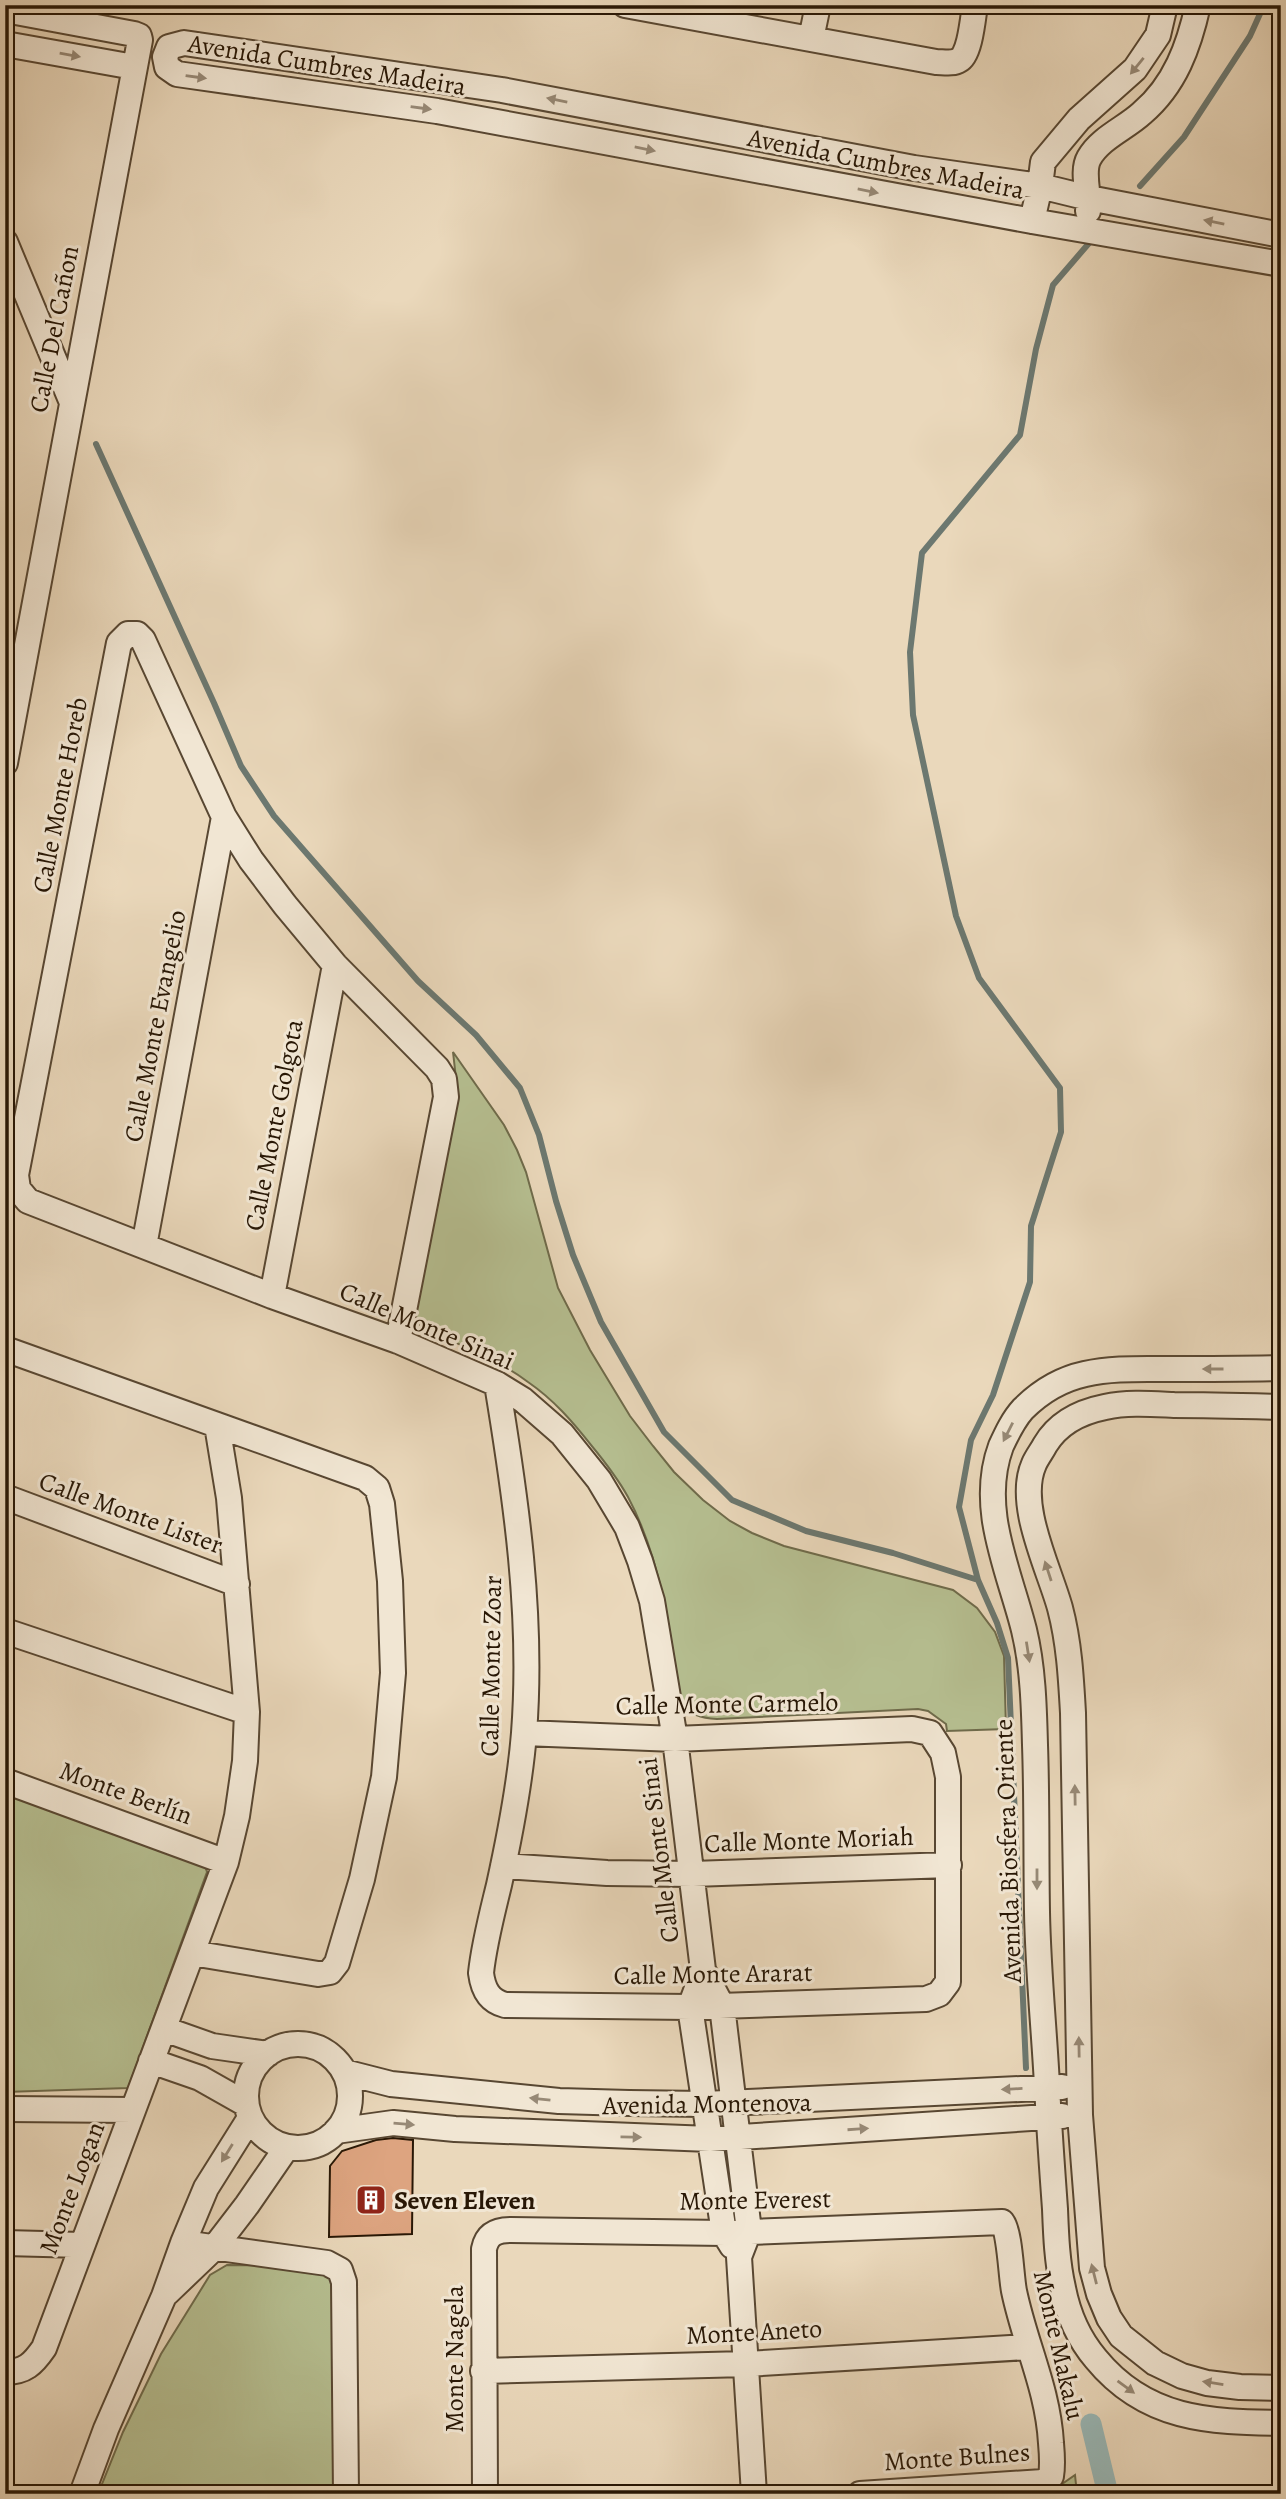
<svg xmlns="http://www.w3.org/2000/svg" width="1286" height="2499" font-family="Alegreya,serif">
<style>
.green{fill:#b6bf91;stroke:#6f6b4b;stroke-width:2}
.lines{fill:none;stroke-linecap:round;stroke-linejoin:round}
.stream{stroke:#6c7870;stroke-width:6}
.canal{stroke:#99b8b7;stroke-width:21}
.building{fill:#dda480;stroke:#281705;stroke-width:2}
.street-casing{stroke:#584732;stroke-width:28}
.street{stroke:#f1e6d3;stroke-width:24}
.oneway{fill:#978976}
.labels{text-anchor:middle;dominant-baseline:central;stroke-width:6;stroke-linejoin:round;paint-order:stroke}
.street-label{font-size:26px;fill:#281705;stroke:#f1e6d3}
.poi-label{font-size:26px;font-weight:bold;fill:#281705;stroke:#f1e6d3;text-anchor:start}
</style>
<rect width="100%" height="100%" fill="#ead8bb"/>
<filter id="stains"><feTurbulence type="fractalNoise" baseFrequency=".00286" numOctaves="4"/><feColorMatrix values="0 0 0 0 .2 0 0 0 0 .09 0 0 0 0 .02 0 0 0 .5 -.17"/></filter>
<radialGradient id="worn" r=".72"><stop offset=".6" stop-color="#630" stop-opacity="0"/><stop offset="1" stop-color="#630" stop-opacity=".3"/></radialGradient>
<path class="green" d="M453,1052L504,1125L517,1150L526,1172L558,1288L590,1350L630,1416L653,1446L674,1472L703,1500L730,1521L752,1533L784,1546L953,1590L977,1608L995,1632L1004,1656L1006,1729L947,1731L946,1724L928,1711L918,1709L717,1719C701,1718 690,1715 680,1702C671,1634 661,1559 628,1497C618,1479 605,1462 591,1445C572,1421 554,1400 528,1382C495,1357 456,1345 420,1325L415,1316L458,1096Z
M5,1793L204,1863L207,1872L128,2088L5,2092Z
M227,2265L319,2266L335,2282L337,2494H98L123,2432L161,2354L210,2275Z
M1075,2475L1077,2494H983L1052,2488L1059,2486Z"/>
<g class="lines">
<path class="stream" d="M1140,186L1184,137L1250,36L1264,5
M96,444L214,703L241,766L274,816L418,981L476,1035L520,1088L539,1135L556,1201L573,1255L601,1322L664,1432L732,1500L806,1531L893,1553L978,1580
M1026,2068L1008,1658L997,1623L978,1580L959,1507L971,1440L993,1395L1030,1282L1031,1226L1061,1132L1060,1088L979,978L956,916L913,715L910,652L922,553L1020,435L1036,349L1053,285L1090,242"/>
<path class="canal" d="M1091,2424L1108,2494"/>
</g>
<path class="building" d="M393,2138L413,2140L412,2234L329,2237L330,2166L342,2151L376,2140Z"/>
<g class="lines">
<g class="street-casing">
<path id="street" d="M625,5L936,62C943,62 953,64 959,60C970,55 973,17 975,5
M5,10L134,34L139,36L140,40L5,763
M811,39L818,5
M5,44L134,67
M1088,211C1090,195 1081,172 1089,158C1100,138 1126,128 1142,113C1175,85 1189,46 1198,5
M1032,221L1040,186L1043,162L1079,119L1135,69L1158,35L1165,5
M1281,235L1089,198L1040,186L914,168L502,90L184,43L169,47L165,57L167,67L177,74L437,111L1032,221L1281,264
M5,242L71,400
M144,1246L224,817
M272,1296L335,965
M398,1341L446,1097L444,1079L437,1068L335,965L285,905L251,860L224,817L143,640L137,634H128L119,643L16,1175L18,1189L28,1201L272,1296L398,1341L497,1384L523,1400L562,1434L599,1480L627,1527L640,1561L652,1601L675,1739L703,1970L722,2006L749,2231L739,2257L754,2494
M5,1349L365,1478L377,1488L382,1504L390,1581L393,1673L384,1777L362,1879L337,1963L330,1972L318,1974L192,1953
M1281,1368C1242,1369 1203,1369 1165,1369C1138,1369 1111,1368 1085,1374C1062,1379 1040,1392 1023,1409C1013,1420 1007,1433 1001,1446C978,1508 1009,1570 1024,1630C1033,1667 1034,1707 1035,1745C1037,1801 1036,1856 1037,1912C1038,1970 1044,2028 1047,2085C1049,2127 1052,2167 1055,2209C1056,2235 1057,2262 1063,2288C1068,2314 1079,2339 1096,2359C1146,2420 1209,2422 1281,2423
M497,1384C516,1499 533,1616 524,1733C520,1784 510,1835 499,1885C492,1914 484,1944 481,1973C483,1989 489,2001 505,2005L690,2007L926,1999L939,1994L948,1982V1777L943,1753L930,1733L912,1729L675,1739L524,1733
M1281,1407C1245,1406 1210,1405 1174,1405C1152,1404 1128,1402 1105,1407C1080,1412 1058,1423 1045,1445C1042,1451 1037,1457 1034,1464C1016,1504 1049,1568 1060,1608C1069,1642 1071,1677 1073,1713L1080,2115L1092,2268L1099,2294L1109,2318L1121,2336L1155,2363L1182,2376L1207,2383L1240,2387L1281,2388
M5,1497L237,1584
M5,1631L247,1712
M5,1781L226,1862
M503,1866L607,1873L693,1874L949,1865
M696,1991L690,2007L724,2233L732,2246
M164,2029L212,2046L268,2054
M246 2096a52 52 0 1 1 104 0a52 52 0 1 1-104 0Z
M151,2061L200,2078L246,2104
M344,2072L391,2084L559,2101L629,2103L704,2104L1062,2087
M5,2109L133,2110
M336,2131L393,2123L455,2129L710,2139L1062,2116
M5,2243L82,2245
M183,2243L327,2263L340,2270L344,2282L346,2494
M167,2293L214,2248L247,2205L287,2147
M483,2371L746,2364L1028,2347
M5,2372C25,2372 33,2364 44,2348L226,1862L237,1816L245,1761L247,1712L229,1498L217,1425
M82,2494L106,2429L164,2296L183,2243L206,2188L250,2118
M485,2494L484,2249C487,2234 496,2230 511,2230L724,2233L1002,2222C1010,2232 1011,2276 1014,2291C1025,2344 1048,2389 1051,2443C1052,2454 1053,2465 1051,2476L1043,2482L860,2494"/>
</g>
<use href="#street" class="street"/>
</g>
<defs><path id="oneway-solid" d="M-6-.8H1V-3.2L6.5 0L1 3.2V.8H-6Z" transform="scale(1.75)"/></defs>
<g class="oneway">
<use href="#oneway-solid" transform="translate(70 55) rotate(10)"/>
<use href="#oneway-solid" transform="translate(1137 66) rotate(129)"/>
<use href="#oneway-solid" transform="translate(196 77) rotate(8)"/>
<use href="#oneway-solid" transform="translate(557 100) rotate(-169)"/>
<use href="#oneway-solid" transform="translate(421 108) rotate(8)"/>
<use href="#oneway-solid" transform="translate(645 149) rotate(11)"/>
<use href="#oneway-solid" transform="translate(868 191) rotate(11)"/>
<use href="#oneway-solid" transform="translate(1214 222) rotate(-169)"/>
<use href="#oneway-solid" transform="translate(1213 1369) rotate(180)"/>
<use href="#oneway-solid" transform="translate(1008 1432) rotate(117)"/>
<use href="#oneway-solid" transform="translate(1048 1571) rotate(-108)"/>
<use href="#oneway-solid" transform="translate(1028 1652) rotate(81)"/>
<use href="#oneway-solid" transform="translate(1075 1795) rotate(-91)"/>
<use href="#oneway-solid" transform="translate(1037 1879) rotate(90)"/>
<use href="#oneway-solid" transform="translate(1079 2047) rotate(-91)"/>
<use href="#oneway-solid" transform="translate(1012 2089) rotate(177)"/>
<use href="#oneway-solid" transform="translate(540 2099) rotate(-174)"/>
<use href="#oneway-solid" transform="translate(404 2124) rotate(5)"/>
<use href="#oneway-solid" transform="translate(858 2129) rotate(-4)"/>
<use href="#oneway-solid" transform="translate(631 2137) rotate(1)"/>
<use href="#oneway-solid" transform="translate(227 2153) rotate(122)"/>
<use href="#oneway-solid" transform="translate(1094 2274) rotate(-104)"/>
<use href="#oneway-solid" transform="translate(1213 2383) rotate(-171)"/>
<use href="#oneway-solid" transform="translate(1126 2387) rotate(36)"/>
</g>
<defs>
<g id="building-square" transform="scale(1.575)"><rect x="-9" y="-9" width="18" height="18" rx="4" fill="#8f2418" stroke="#f1e6d3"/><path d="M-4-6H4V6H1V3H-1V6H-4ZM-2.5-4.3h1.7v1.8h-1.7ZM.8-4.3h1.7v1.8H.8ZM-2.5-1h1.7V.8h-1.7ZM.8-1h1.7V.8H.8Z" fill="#fff"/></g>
</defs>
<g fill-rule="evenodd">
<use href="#building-square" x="371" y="2200"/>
</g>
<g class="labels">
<g class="street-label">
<text transform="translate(327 65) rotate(9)">Avenida Cumbres Madeira</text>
<text transform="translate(886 164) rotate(11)">Avenida Cumbres Madeira</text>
<text transform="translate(54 329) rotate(-79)">Calle Del Cañon</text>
<text transform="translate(60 795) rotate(-79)">Calle Monte Horeb</text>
<text transform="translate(155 1026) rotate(-79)">Calle Monte Evangelio</text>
<text transform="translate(274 1125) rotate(-79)">Calle Monte Golgota</text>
<text transform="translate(427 1326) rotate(23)">Calle Monte Sinai</text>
<text transform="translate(131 1513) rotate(20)">Calle Monte Lister</text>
<text transform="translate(491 1666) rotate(-89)">Calle Monte Zoar</text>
<text transform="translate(727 1704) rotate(-1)">Calle Monte Carmelo</text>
<text transform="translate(126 1793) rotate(20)">Monte Berlín</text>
<text transform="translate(809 1840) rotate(-2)">Calle Monte Moriah</text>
<text transform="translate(659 1850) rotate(-97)">Calle Monte Sinai</text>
<text transform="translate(1008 1851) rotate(-92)">Avenida Biosfera Oriente</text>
<text transform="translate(713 1974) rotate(-1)">Calle Monte Ararat</text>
<text transform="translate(707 2104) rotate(-1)">Avenida Montenova</text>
<text transform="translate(72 2188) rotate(-69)">Monte Logan</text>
<text transform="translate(755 2200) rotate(-1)">Monte Everest</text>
<text transform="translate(754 2332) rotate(-3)">Monte Aneto</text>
<text transform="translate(1059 2345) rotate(77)">Monte Makalu</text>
<text transform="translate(454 2359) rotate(-90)">Monte Nagela</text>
<text transform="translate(957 2457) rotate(-4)">Monte Bulnes</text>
</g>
<g class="poi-label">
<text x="394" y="2200">Seven Eleven</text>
</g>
</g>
<rect width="1286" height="2499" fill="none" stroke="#ead8bb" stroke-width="28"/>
<rect x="7" y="7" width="1272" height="2485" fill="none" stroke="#281705" stroke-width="3.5"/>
<rect x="14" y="14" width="1258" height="2471" fill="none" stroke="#281705" stroke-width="2"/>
<rect width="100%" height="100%" filter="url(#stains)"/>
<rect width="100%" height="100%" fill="url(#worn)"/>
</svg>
